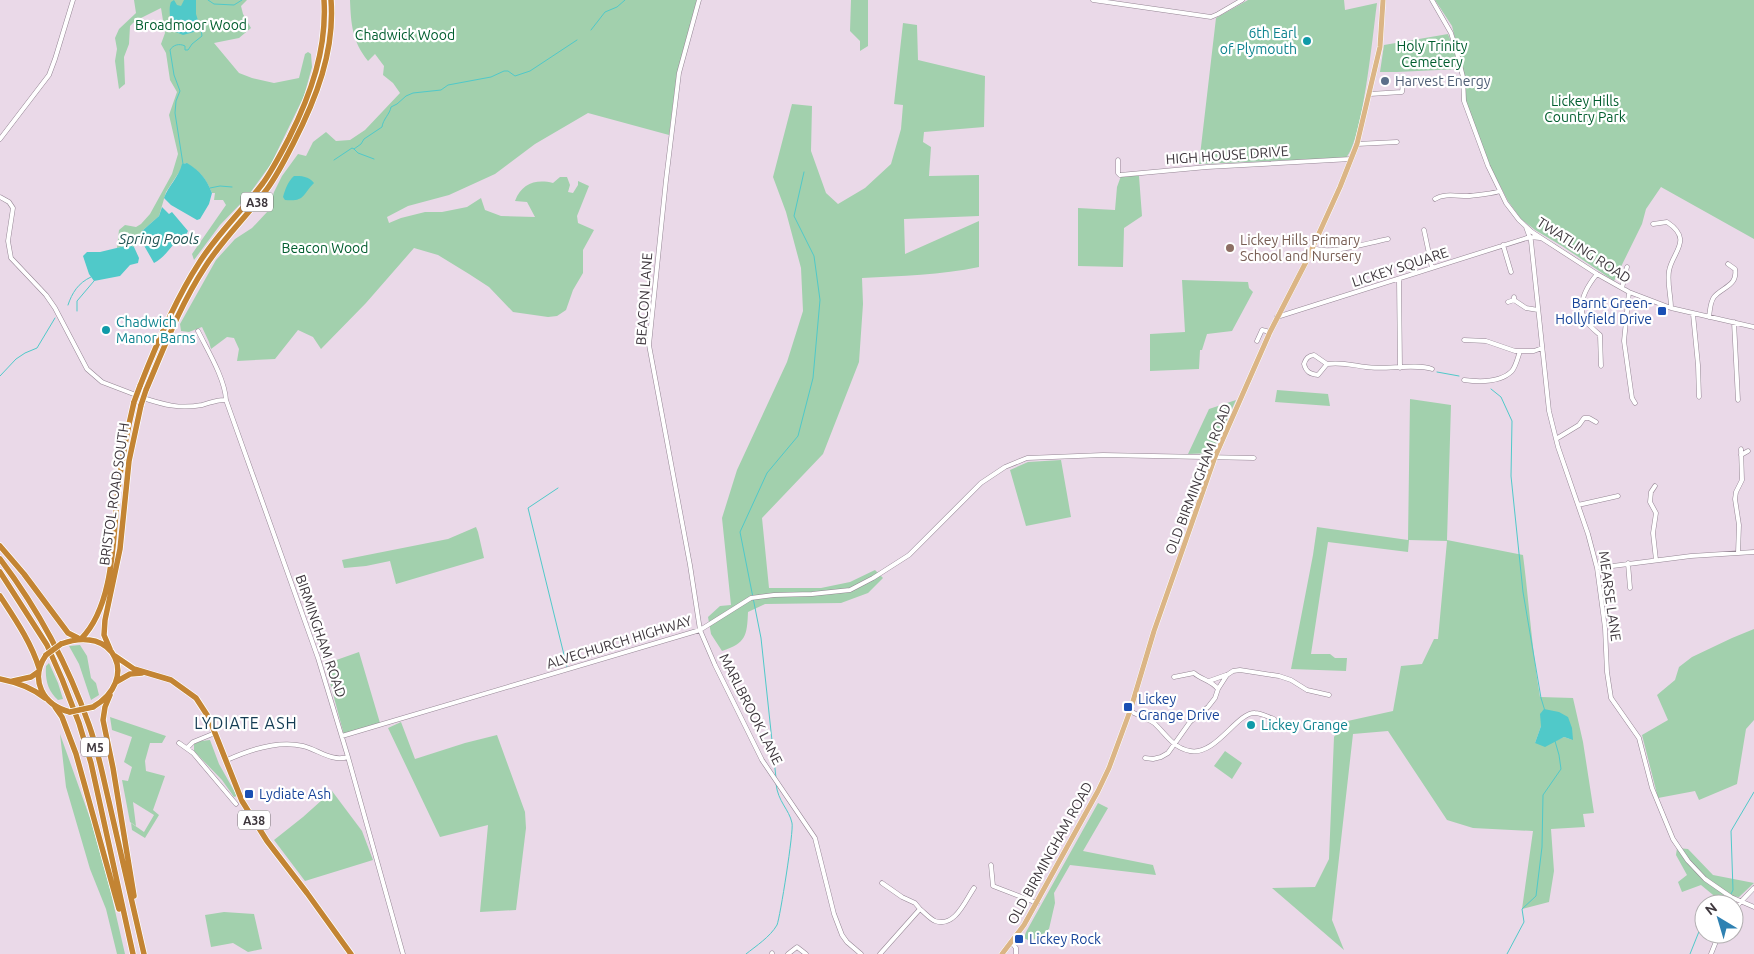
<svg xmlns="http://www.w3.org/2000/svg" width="1754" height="954" font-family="Ubuntu,sans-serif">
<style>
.green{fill:#a2d0ad;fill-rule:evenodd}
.water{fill:#50c9c9}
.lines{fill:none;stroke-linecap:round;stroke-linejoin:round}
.stream{stroke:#50c9c9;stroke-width:1}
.minor-casing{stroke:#958694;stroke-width:5}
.major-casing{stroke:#fff;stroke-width:6}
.highway-casing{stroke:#fff;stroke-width:7}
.minor{stroke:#fff;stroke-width:4}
.major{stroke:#dbb585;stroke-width:5}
.highway{stroke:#c38433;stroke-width:5.5}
.highway-bridge-casing{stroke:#fff;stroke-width:7;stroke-linecap:butt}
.highway-bridge{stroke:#c38433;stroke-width:5.5}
.culture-dot{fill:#0f9aa8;stroke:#fff;stroke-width:2}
.service-dot{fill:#5c6f8a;stroke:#fff;stroke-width:2}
.education-dot{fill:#8d6e63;stroke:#fff;stroke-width:2}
.transit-dot{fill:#1a4fb4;stroke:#fff;stroke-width:2}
.labels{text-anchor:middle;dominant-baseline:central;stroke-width:4.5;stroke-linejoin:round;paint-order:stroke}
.shield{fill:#fff;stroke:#787377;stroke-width:1}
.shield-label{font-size:12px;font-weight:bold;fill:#3e373d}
.park-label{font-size:14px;fill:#005d2e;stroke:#fff}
.culture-label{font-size:14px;fill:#0d838f;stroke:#fff;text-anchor:start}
.service-label{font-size:14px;fill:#4e5e75;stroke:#fff;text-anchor:start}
.street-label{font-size:14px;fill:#3e373d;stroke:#fff}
.education-label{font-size:14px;fill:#785e54;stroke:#fff;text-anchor:start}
.transit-label{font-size:14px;fill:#164399;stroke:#fff;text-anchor:start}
.water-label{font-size:15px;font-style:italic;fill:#215554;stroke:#fff}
.quarter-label{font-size:16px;letter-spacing:1px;fill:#153c54;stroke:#fff}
</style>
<rect width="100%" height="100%" fill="#ead9e8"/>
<path class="green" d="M134,0H247L241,6L243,14L251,28L239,38L214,43L239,73L252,78L274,83L299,78L305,54L308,52L311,54L312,67L304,96L271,164L247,197L220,225L194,260L192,254L226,205L223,200H214L215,193H212C206,178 199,170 185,163L166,192L159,216L142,231L134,247L129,245L117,248L119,230L125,225L136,227L141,224L150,214L172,174L178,154L169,115L177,92L170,80L166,53L161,44L165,33L161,8L135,21L130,26L129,44L124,57L125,84L119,89L115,61L117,49L115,38L119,29L136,13Z
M350,0H697L677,73L669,135L588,113L535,144L495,174L449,195L408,206L387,217L389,223L401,218L425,212H442L467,207L481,198L485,210L501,216L535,217L527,202L515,201C522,183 536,179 553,183L560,177H567L570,185L568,192L573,193L578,185V181L589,186L577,216L578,223L594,230L583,250V273L573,290L566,310L557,316L548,317L513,312L489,287L469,274L438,255L414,248L366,303L321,349L313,337L298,330L275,359L237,361L239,349L234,338L227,337L211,349L209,342L202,327L189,332L181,331L180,324L216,260L235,239L252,228L268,211L274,192L282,176L298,154L306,156L313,142L326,132L336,141L350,140L365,130L400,93L393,83L383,75L384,66L375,54L368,61C352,41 351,24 350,0Z
M851,0H868V46L860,51V41L850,31Z
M1248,0H1344L1345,10L1377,3C1373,32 1363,140 1346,158L1199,164L1216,18Z
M1435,0H1754V239L1661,187L1646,209L1642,224L1614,281L1562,246L1535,230L1521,219L1508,201L1490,166L1466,102L1465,79L1452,26Z
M903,23L917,25L918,60L985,76L984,127L924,132L923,142L931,147L929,176L979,175V216L904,219L905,254L979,221V267C941,275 901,276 862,278L863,304L859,362L823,454L762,518L769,588H821L850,582L875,570L883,578L868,593L841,603L765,604L748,612C747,636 746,643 722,651L711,634L708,617L720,606L731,605L722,518L737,470L787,362L803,311L801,268L786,212L773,177L792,104L812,106L811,151L826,193L838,204L865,188L891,164L901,129L903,105L894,104Z
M1448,34L1454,49L1459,69L1397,72H1380L1384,45Z
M1121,176H1139L1142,216L1124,228L1123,267L1078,266V208L1115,210L1117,187Z
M1182,280L1248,282L1249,288L1253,292L1232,331L1207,334L1202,350H1200L1199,369L1150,371V334L1185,332Z
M1277,390L1328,394L1330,406L1275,402Z
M1410,399L1451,405L1447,540L1523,555C1529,602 1532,650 1540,697L1573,698L1583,742L1594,813L1583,814L1585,827L1551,829L1554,871L1549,902L1522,909L1533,831L1473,828L1447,820L1388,731L1353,734L1332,920L1344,950L1272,888L1315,887L1329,859L1334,737L1343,722L1393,711L1401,666L1422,664L1434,639H1438L1447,541L1409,540L1408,552L1328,542L1311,654H1330L1335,658H1347L1346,671L1291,669L1313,555L1317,527L1408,540ZM1541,726L1573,740L1564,737L1555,741L1535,743Z
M1236,400L1212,453L1188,454L1209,409Z
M1061,460L1071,517L1026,526L1010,470L1028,462Z
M476,527L478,532L484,558L396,584L390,561L366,566L344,568L342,560L448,539Z
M1754,629V720L1746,729L1737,784L1699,800L1695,791L1658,798L1642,735L1668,720L1657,695L1675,680L1679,667L1692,657L1732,638Z
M80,645L87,656L91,678L96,683L99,695L91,700L79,664L69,646Z
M359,652L380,723L344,735L325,664Z
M49,663L58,683L63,699L58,700C48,691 45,680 46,666Z
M110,717L166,736L162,743H150L145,761L146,771L165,776L153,810L159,815L145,838L132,830L131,823L144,832L154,815L133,802L136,826L130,822L122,780L128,781L132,767L124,762L132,737L112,730Z
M401,722L415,759L465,743L497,735L525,812L526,828L516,910L480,912L488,825L440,837L388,728Z
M60,734L91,821L110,889L125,954H117L106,909L90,869L66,787Z
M210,740L219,764L237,796L234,797L222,780L194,751V744L201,741Z
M1225,751L1242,763L1232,779L1214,766Z
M332,791L362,831L373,860L305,881L274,840L303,817Z
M1098,803L1108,808L1083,851L1153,865L1156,875L1070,865L1054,893L1055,903L1049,929L1040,937L1030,941L1024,938L1026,932Z
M1677,848L1688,849L1713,875L1754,883L1739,897L1732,896L1729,904H1724L1701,885L1682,892L1678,882L1687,875L1676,855Z
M224,912L254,914L262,949L248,952L233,943L211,947L205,915Z"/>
<path class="water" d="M174,0L177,5L181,6L184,0H196V14L201,30L183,35L171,30C171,21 168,9 171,2Z
M187,163C200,171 206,178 212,193L209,204L200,219L197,220L171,205L164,198C168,186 179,177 182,164Z
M294,176C301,176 309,176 314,183C302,195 305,202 285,200L283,197C285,190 288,181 294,176Z
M162,207L169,214L172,212L188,231C185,238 178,240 173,245C167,252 163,258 154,263L142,242V231L159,216Z
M129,245L134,247L139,258L138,263L130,265L120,276L94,281L89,274L83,256L87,252H100Z
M1544,709L1559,712L1568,717L1572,728L1573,740L1564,737L1545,747L1535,743L1541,726L1540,714Z"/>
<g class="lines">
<path class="stream" d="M208,0L214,4L234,5L242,0
M591,30L605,12L617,7L625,0
M354,149L358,153L374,159
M334,160L352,148L354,149L361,144L364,139L382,127C383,119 390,114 391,107L397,104L406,96L413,93L441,90L448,85L491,77L504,71H508L515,76L530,71L577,40
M183,164L175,113L176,101L180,91L174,75L170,50C173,45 179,43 185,46V50H188L192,44L202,36L201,30
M210,188L220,186L232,187
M68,305C72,293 78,283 91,277
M77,311V301L94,281
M1437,372L1459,376
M0,376L16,359L25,353L37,348L55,318
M1491,389L1501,397L1512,421L1511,476L1523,592L1541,698L1545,711
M558,488L528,508L567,667
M776,778L761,638L740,532L767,473L798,436L813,378L820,300L814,256L794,216L804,172
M1731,894L1733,890L1731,831L1754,792
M1727,904L1729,899
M746,954C756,946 770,937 777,925C780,918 794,830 792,823C789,809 778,802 776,784
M1507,954L1524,922L1522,909L1536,896L1542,847L1543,795L1561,769L1559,755L1555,741
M1690,954L1700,929L1704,926"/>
<g class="minor-casing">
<path id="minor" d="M699,0L679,73L666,180L649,345L690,565L700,630L715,665L762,760L815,838L834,914L842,935L847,942L861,954
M1093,0L1211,17L1218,14L1242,0
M1432,0L1451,33L1456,49L1463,77L1464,101L1488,166L1506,203L1519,220L1532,232L1597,274L1629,292L1671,308L1754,327
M1370,94L1402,92L1403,84H1415
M0,139L49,75L55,59L73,0
M1357,144L1397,142
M1118,160V173L1120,175L1207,167L1351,159
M0,197L9,202L13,208L8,241L11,258L46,295L55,308L87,369L102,382L136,395
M1435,199C1444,193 1457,196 1467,196C1472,196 1496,193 1500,191
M1653,224L1667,222C1694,240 1672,252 1669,271C1667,283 1671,296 1671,308
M1526,227L1531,241L1549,411L1558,447L1588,534L1597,568L1605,628L1607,672L1611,698L1639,738L1652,788L1673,839L1688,861L1705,879L1731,897L1754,907
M1424,230L1432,268
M1503,245L1511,272
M1312,248C1333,255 1366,243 1388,239
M1597,274C1588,285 1577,303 1584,318C1587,324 1594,330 1600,335L1601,366
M1399,279L1400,368
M1622,288L1627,267
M1629,292L1624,341L1632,398L1635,403
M1514,300L1526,308L1538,310
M1508,302L1514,300V297
M1693,314L1698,365L1699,397
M1277,317L1530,237L1540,238
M1709,317C1710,311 1710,302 1714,297C1722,287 1738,286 1735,269L1728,264
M1734,322L1738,400
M198,331C208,351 225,379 226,400L318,658L348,757L403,954
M1464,340L1486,341L1515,351H1534L1542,348
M1257,341L1262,330L1270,332
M1327,364L1314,355C1308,356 1306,358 1304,364C1306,372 1310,374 1318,375L1327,364C1342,362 1351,365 1366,367C1385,370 1416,363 1432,369
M1464,380C1479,382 1500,383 1512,371C1516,366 1518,357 1520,351
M143,398C165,405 179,409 202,405C210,403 218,399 226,400
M1556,439L1579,425L1584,418H1589L1596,422
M1741,455L1748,451
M1655,486L1651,492L1650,502L1656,513L1653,533L1656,560
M1578,505L1618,496
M1738,553L1739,525L1735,499L1736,492L1742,480L1741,449
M1628,563L1630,588
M1597,568L1691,556L1754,552
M1174,677L1194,673C1202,680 1211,680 1218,689
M1209,681L1226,675
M1130,711C1137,715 1147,718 1154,723C1166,734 1173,748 1190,751C1216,756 1237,712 1255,713C1261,713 1268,717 1274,719
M342,736L700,630L751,598L774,595L812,594L850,590L873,578L909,555L981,483L1005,467L1027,458L1103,455L1254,458
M179,743L193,753L236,804
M187,748L193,742L215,733
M1145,758L1153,759L1161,757L1168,753L1190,722L1208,707L1215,698L1218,689L1227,675L1233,671L1240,670L1279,676L1291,680L1307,690L1329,695
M227,760C249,750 279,740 303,746C319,750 331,762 348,757
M991,865L993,886L1037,903
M882,883L902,897L915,903L920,909
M1734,909L1754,888
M1012,943L1016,948V954
M772,953V954
M788,954L797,947L806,954
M880,954L920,909C924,912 930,919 935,921C955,928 965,901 974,888
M1711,954L1719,934"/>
</g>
<g class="major-casing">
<path id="major" d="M1002,954L1024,925L1098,791L1109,768L1130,711L1154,631L1215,457L1270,332L1306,262L1340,187L1357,144L1380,47L1383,0"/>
</g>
<g class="highway-casing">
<path id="highway" d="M140,386C156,345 175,300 199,263C217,234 242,211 263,183C273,169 281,153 289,138C311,94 327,49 324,0
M146,390C164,348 180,305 205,267C222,240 245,218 264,193C276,178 284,161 293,144C316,99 335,51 331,0
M0,546L24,574L68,633L78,638
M0,559C38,609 68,665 89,725C98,750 103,777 109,802C121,853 132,904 144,954
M0,572L47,645L62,679L79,723L91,763L133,954
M0,596C15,619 31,642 39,668
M81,639C115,605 113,534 118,489C122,459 127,431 134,402
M61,644C115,623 140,680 93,707
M110,649L104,635L105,620L120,549L129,461L141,405
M46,655C29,680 43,705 70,712
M115,656L134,669L171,680L196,698L209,718L242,801L267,841L307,893L351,954
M0,679C16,682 32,688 45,698
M13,681L31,677L38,672
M116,682L130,674L142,673
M110,695L105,707L103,720L113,768L134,896
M55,707L62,717L76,754L119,909"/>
</g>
<use href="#minor" class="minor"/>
<use href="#major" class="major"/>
<use href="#highway" class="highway"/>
<g class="highway-bridge-casing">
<path id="highway-bridge" d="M134,402L140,386
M141,405L146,390
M46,655L61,644
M70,712L93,707"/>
</g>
<use href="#highway-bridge" class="highway-bridge"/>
</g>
<g class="culture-dot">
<circle cx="1307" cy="41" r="5"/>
<circle cx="106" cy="330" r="5"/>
<circle cx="1251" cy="725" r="5"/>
</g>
<circle class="service-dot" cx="1385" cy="81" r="5"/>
<circle class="education-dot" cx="1230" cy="248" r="5"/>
<g class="transit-dot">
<rect x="1657" y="306" width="10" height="10" rx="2.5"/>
<rect x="1123" y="702" width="10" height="10" rx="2.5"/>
<rect x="244" y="789" width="10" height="10" rx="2.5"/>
<rect x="1014" y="934" width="10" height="10" rx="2.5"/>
</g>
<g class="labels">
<g class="shield">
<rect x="241" y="192.5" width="32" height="19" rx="4"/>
<rect x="81" y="737.5" width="28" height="19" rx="4"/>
<rect x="238" y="810.5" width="32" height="19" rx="4"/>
</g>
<g class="shield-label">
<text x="257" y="202">A38</text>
<text x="95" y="747">M5</text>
<text x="254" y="820">A38</text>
</g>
<g class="park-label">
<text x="191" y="25">Broadmoor Wood</text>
<text x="405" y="35">Chadwick Wood</text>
<text x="1432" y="46">Holy Trinity<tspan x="1432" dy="16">Cemetery</tspan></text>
<text x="1585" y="101">Lickey Hills<tspan x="1585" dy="16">Country Park</tspan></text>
<text x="325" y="248">Beacon Wood</text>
</g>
<g class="culture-label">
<text x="1297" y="33" text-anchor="end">6th Earl<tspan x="1297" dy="16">of Plymouth</tspan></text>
<text x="116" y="322">Chadwich<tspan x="116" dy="16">Manor Barns</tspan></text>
<text x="1261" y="725">Lickey Grange</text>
</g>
<g class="service-label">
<text x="1395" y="81">Harvest Energy</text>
</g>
<g class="street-label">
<text transform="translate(1227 155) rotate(-4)">HIGH HOUSE DRIVE</text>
<text transform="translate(1584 250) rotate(33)">TWATLING ROAD</text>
<text transform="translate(1400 267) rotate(-18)">LICKEY SQUARE</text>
<text transform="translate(644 299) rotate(-86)">BEACON LANE</text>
<text transform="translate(1198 479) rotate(-69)">OLD BIRMINGHAM ROAD</text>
<text transform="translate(114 494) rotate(-82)">BRISTOL ROAD SOUTH</text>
<text transform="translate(1610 596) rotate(82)">MEARSE LANE</text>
<text transform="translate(321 636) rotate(71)">BIRMINGHAM ROAD</text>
<text transform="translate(619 642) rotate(-17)">ALVECHURCH HIGHWAY</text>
<text transform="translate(751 709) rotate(63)">MARLBROOK LANE</text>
<text transform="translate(1050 853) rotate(-61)">OLD BIRMINGHAM ROAD</text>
</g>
<g class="education-label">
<text x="1240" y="240">Lickey Hills Primary<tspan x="1240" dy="16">School and Nursery</tspan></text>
</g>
<g class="transit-label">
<text x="1652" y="303" text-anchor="end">Barnt Green-<tspan x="1652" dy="16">Hollyfield Drive</tspan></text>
<text x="1138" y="699">Lickey<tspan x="1138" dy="16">Grange Drive</tspan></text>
<text x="259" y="794">Lydiate Ash</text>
<text x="1029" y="939">Lickey Rock</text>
</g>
<g class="water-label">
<text x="159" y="238">Spring Pools</text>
</g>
<g class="quarter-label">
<text x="246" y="723">LYDIATE ASH</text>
</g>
</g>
<g transform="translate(1719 919) rotate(322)"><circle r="24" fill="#ffffff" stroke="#b2afb1"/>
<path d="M0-4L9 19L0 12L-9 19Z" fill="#2f81b2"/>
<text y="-8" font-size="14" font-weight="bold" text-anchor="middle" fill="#3e373d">N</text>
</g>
</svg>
